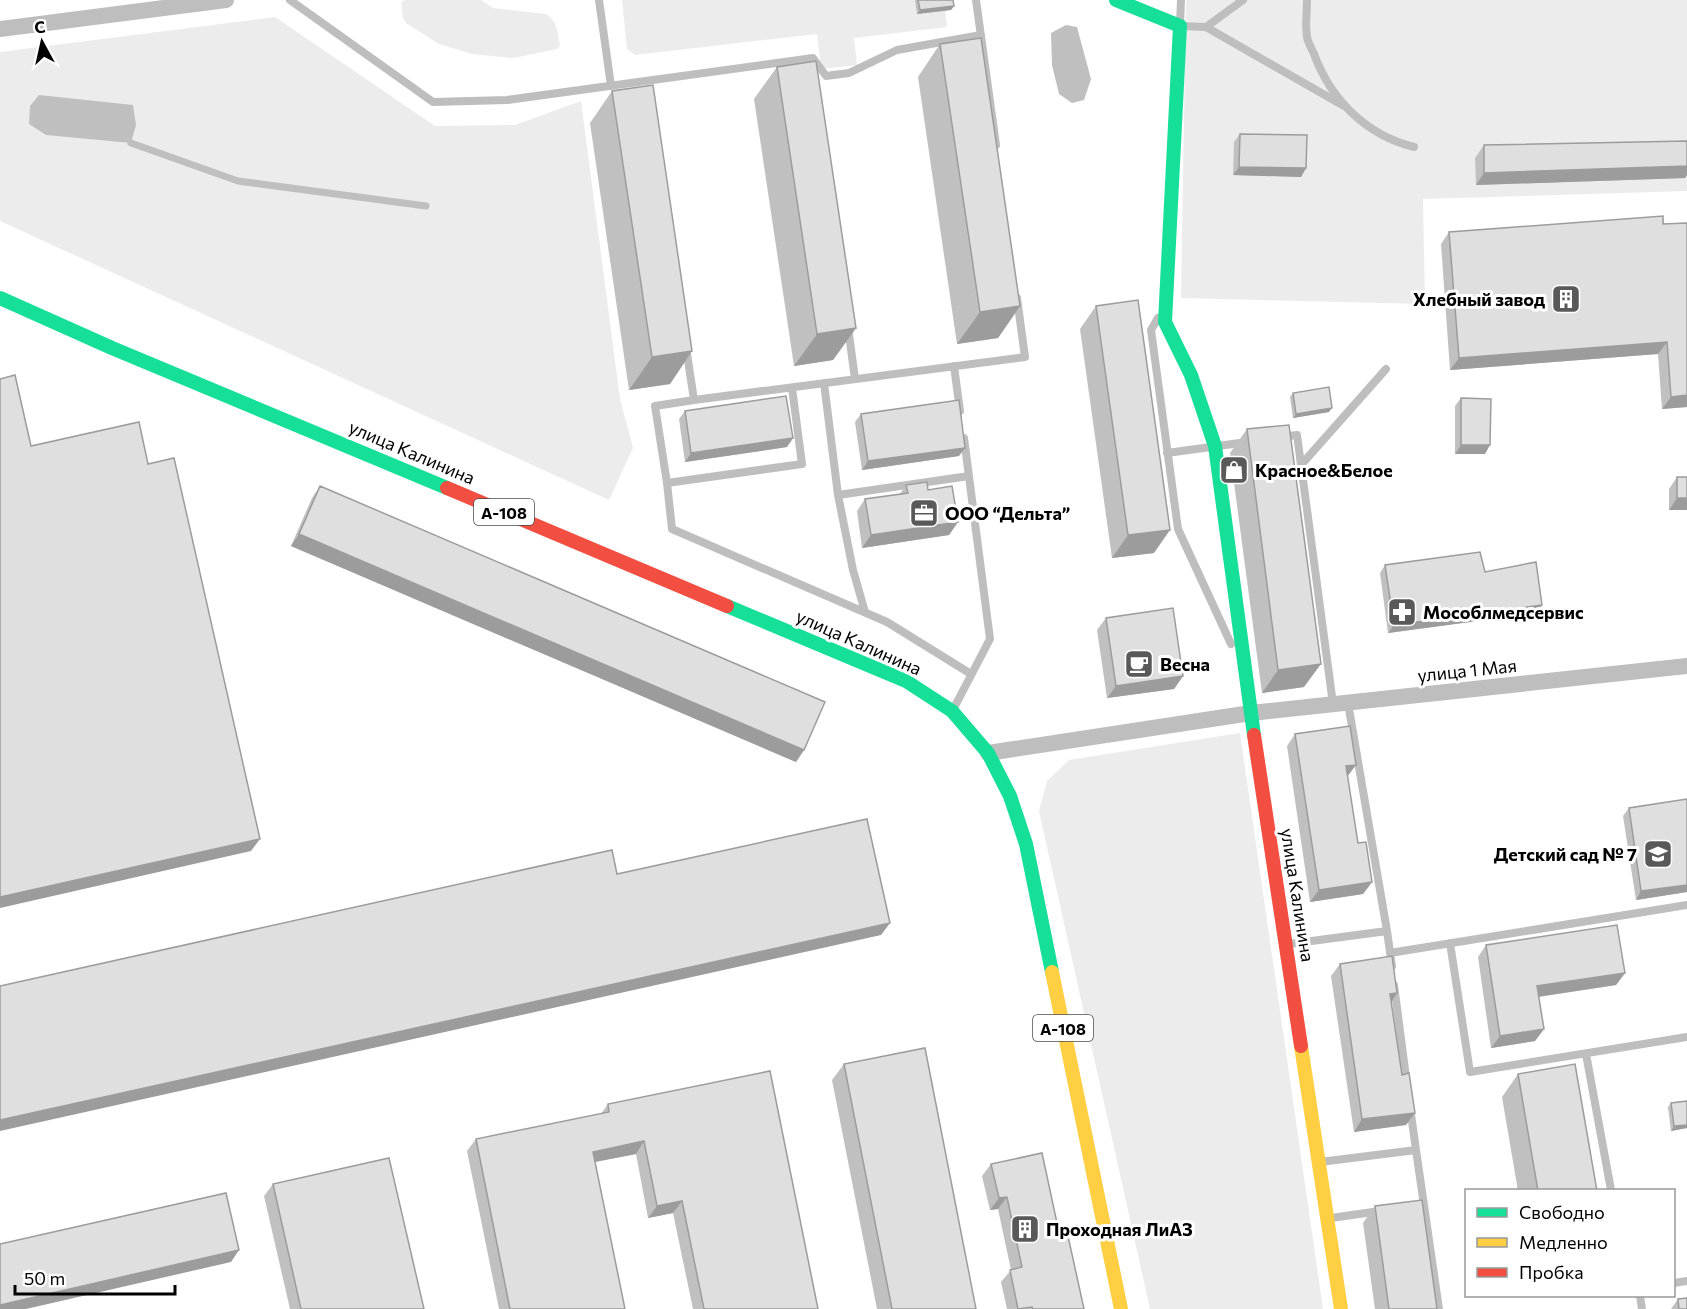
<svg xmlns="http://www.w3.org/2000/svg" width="1687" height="1309" font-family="Commissioner,sans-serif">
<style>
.green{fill:#ececec}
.water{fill:#bfbfbf}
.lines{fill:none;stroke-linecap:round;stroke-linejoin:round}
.stream{stroke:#bfbfbf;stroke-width:7}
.lane{stroke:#bebebe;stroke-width:8}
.street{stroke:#bebebe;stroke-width:16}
.fast{stroke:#16e098;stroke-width:14}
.slow{stroke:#ffcf43;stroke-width:14}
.jam{stroke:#f24e42;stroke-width:14}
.wall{fill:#c0c0c0}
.shaded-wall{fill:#9c9c9c}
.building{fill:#dfdfdf;stroke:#9c9c9c;stroke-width:1.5}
.labels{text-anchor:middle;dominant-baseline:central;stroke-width:6;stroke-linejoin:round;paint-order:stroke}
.shield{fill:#fff;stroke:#4c4c4c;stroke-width:1.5}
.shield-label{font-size:16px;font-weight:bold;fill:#000}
.poi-label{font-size:18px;font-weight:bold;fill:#000;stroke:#fff;text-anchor:start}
.street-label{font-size:18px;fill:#000;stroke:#fff}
</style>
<rect width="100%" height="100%" fill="#fff"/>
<path class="green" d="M405,0H481L493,8L546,14C557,20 558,33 560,45L557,49L513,58L472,54L439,44L406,23L403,18L401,2Z
M622,0H944L947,27L854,38L857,65L821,69L817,34L635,55L627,49Z
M1186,0H1687V191L1423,199L1425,304L1181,298Z
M275,17L435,126L515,125L581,101L620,399L633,448L609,500L0,221V52Z
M1240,733L1323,1309H1150L1039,811L1047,781L1069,760Z"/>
<path class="water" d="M1066,25L1077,27L1091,79L1084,100L1072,103L1059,94L1052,65L1051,33Z
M39,95L133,105L136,125L131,143L46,135L29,124L30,106Z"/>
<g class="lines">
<path class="stream" d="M131,143L238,181L426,206"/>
<path class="lane" d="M290,0L433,102L507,100L813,58L826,76L849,73L897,50L981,35
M599,0L611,86
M976,0L996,145
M1181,0L1180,26L1206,27L1344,106
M1307,0C1307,12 1305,25 1307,37C1308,43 1312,49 1314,54C1331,100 1366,135 1414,147
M1206,27L1243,0
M1158,318L1151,330L1178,529L1231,644
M848,327L855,379
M686,347L694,400
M954,366L960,411
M824,383L838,495L853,570L865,612
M792,388L802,464L667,483L655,406L694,400L1025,357L1017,298
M1281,437L1297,435L1333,704
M1167,453L1247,442
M1301,465L1386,369
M667,483L672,529L887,622L971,674
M838,495L969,476
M1348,703L1387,931
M955,706L990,639L964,438
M1450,943L1470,1072L1687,1037
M1289,944L1387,931L1392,966
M1390,953L1687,905
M1394,985L1407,1085
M1586,1054L1611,1190
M1416,1150L1439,1309
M1320,1162L1416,1150L1410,1107
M1331,1218L1380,1211
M1674,1283L1687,1281
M1640,1296L1642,1309"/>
<path class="street" d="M0,29L226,0
M988,753L1251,713L1687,666"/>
<path class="fast" d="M1116,0L1180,26L1165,322L1191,375L1215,446L1254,735
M0,298L112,348L447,488
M727,606L906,681L952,711L988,753L1010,796L1026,844L1052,972"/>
<path class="slow" d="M1052,972L1121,1309
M1301,1046L1341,1309"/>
<path class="jam" d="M447,488L727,606
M1254,735L1301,1046"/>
</g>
<path class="wall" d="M915,0H953L954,6L951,10L917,14Z
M940,44L1020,306L998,338L957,344L918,77Z
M777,67L856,328L833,360L794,366L754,99Z
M612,91L692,351L670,384L629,390L590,123Z
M1240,134L1306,168L1301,177L1233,175L1234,142Z
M1687,141V175L1685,178L1476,185L1475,158L1484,145Z
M1663,216L1687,407L1662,409L1658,354L1450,370L1441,244L1449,232Z
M1096,306L1154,553L1112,558L1080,329Z
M1293,393L1329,412L1293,418L1290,397Z
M1461,398L1485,454H1455V406Z
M685,411L793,438L787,447L685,462L679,419Z
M861,414L959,456L862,470L855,422Z
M1247,429L1304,687L1262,693L1230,453Z
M1677,477L1687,510H1669V489Z
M906,485L958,522L949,535L862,548L857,511L865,499L900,494Z
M320,486L804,750L796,762L291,546L312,498Z
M1385,565L1485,572L1537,613L1388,633L1380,573Z
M1106,618L1183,676L1174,689L1107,698L1097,630Z
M1295,734L1347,777L1358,843L1372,882L1363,894L1310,902L1287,746Z
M1687,799V892L1636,900L1623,816L1629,808Z
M1486,945L1625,973L1616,985L1539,997L1544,1029L1535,1041L1491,1048L1478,957Z
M1340,964L1391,1002L1402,1075L1415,1113L1406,1125L1354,1132L1331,976Z
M844,1064L976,1309H877L832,1080Z
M1518,1074L1597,1191H1518L1502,1097Z
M1687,1101V1128L1671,1131L1668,1107L1671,1103Z
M608,1104L818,1309H693L673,1213L648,1218L636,1154L595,1162L625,1309H499L467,1151L476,1139L601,1114Z
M991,1164L1060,1237L1084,1309H1007L1001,1282L1011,1270L998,1209L990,1210L982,1176Z
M273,1184L424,1309H290L264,1196Z
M1375,1206L1437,1309H1375L1363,1223Z
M1678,1299L1687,1309H1671Z"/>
<path class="shaded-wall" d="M954,6L951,10L917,14L920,10Z
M1687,166V175L1685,178L1476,185L1484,173Z
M1239,167L1306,168L1301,177L1233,175Z
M1020,306L998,338L957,344L980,312Z
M856,328L833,360L794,366L817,334Z
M1667,342L1658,354L1450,370L1459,358Z
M692,351L670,384L629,390L652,357Z
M1687,395V407L1662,409L1671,397Z
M1332,408L1329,412L1293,418L1296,414Z
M793,438L787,447L685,462L691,453Z
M1461,445H1490L1485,454H1455Z
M965,448L959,456L862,470L868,461Z
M1677,498H1687V510H1669Z
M958,522L949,535L862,548L871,535Z
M1170,530L1154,553L1112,558L1128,535Z
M299,534L804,750L796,762L291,546Z
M1542,605L1537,613L1388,633L1394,625Z
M1321,664L1304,687L1262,693L1278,670Z
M1183,676L1174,689L1107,698L1116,686Z
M1356,765L1347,777L1346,766Z
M260,839L251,851L0,908V897Z
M1372,882L1363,894L1310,902L1319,890Z
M1687,885V892L1636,900L1641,891Z
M890,923L881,935L0,1131V1120Z
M1625,973L1616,985L1529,998L1537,986Z
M1397,993L1389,1006L1390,994Z
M1544,1029L1535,1041L1491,1048L1500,1036Z
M1415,1113L1406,1125L1354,1132L1362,1119Z
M1687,1125V1128L1671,1131L1674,1126Z
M644,1141L636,1154L584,1164L593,1152Z
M1007,1197L998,1209L990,1210L999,1198Z
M682,1201L673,1213L648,1218L657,1206Z
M239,1250L231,1262L26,1309H0V1305Z"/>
<path class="building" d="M918,0H953L954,6L920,10Z
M981,38L1020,306L980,312L940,44Z
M816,61L856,328L817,334L777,67Z
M653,85L692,351L652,357L612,91Z
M1240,134L1307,135L1306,168L1239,167Z
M1687,141V166L1484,173V145Z
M1663,216V224L1687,223V395L1671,397L1667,342L1459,358L1449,232Z
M1138,300L1170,530L1128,535L1096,306Z
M15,375L31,446L139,422L148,464L174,458L260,839L0,897V379Z
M1329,387L1332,408L1296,414L1293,393Z
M786,396L793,438L691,453L685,411Z
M1461,398L1491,399L1490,445H1461Z
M959,400L965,448L868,461L861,414Z
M1289,425L1321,664L1278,670L1247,429Z
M1677,477H1687V498H1677Z
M927,482L928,490L952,486L958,522L871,535L865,499L908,493L906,485Z
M320,486L825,702L804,750L299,534Z
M1480,552L1485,572L1536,562L1542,605L1394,625L1385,565Z
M1173,608L1183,676L1116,686L1106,618Z
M1350,726L1356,765L1346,766L1358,843L1366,842L1372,882L1319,890L1295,734Z
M1687,799V885L1641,891L1629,808Z
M867,819L890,923L0,1120V986L612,850L617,874Z
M1617,925L1625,973L1537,986L1544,1029L1500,1036L1486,945Z
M1392,956L1397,993L1390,994L1402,1075L1409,1073L1415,1113L1362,1119L1340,964Z
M925,1048L976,1309H892L844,1064Z
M1575,1064L1597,1191H1538L1518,1074Z
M770,1071L818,1309H704L682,1201L657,1206L644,1141L593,1152L625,1309H510L476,1139L609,1112L608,1104Z
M1687,1101V1125L1674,1126L1671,1103Z
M1042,1153L1060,1237L1068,1236L1084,1309H1033L1032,1307L1018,1309L1010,1270L1022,1267L1007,1197L999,1198L991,1164Z
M389,1158L424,1309H301L273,1184Z
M226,1193L239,1250L0,1305V1244Z
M1422,1200L1437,1309H1389L1375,1206Z
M1687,1298V1309H1679L1678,1299Z"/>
<defs>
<g id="building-square" transform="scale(1.5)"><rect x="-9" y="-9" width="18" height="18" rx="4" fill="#595959" stroke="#fff"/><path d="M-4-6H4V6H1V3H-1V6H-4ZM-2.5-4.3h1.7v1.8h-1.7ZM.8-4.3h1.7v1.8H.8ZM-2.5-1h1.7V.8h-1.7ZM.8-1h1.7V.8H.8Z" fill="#fff"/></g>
<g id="shop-square" transform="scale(1.5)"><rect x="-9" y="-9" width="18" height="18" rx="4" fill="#595959" stroke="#fff"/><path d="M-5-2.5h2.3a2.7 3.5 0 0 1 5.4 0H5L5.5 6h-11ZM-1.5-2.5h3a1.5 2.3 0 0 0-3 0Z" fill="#fff"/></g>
<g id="office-square" transform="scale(1.5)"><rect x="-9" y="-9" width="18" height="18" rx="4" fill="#595959" stroke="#fff"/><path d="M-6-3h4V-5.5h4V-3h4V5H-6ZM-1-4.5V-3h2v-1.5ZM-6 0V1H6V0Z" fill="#fff"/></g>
<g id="pharmacy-square" transform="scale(1.5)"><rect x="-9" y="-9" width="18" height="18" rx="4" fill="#595959" stroke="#fff"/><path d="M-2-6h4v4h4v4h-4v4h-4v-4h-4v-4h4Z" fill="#fff"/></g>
<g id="cafe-square" transform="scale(1.5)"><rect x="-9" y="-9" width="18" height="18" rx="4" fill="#595959" stroke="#fff"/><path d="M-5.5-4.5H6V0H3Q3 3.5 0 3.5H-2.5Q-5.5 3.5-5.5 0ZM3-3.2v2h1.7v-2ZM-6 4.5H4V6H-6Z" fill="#fff"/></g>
<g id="school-square" transform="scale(1.5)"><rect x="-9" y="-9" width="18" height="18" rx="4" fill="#595959" stroke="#fff"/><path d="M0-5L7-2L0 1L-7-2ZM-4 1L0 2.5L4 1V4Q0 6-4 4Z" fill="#fff"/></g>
</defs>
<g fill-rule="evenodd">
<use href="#building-square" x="1566" y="299"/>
<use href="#shop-square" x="1234" y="470"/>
<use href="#office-square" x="924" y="513"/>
<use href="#pharmacy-square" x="1402" y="612"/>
<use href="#cafe-square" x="1139" y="664"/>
<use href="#school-square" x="1658" y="854"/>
<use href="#building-square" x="1025" y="1229"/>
</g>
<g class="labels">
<g class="shield">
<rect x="474" y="499" width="60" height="26" rx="4.5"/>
<rect x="1033" y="1015" width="60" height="26" rx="4.5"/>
</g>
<g class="shield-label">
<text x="504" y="512">А-108</text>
<text x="1063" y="1028">А-108</text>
</g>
<g class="poi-label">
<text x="1545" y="299" text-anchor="end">Хлебный завод</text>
<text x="1255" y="470">Красное&amp;Белое</text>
<text x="945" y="513">ООО “Дельта”</text>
<text x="1423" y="612">Мособлмедсервис</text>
<text x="1160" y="664">Весна</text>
<text x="1637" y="854" text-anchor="end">Детский сад № 7</text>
<text x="1046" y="1229">Проходная ЛиАЗ</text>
</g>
<g class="street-label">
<text transform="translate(412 452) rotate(23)">улица Калинина</text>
<text transform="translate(859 642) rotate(24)">улица Калинина</text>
<text transform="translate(1467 670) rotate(-6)">улица 1 Мая</text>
<text transform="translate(1298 895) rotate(81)">улица Калинина</text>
</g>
</g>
<rect x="1465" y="1189" width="210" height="108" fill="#ffffff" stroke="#999999" stroke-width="1.5"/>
<rect x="1477" y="1208" width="30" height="9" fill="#16e098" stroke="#999999" stroke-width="1.5"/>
<text x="1519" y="1219" font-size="18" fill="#000000">Свободно</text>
<rect x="1477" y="1238" width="30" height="9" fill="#ffcf43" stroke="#999999" stroke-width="1.5"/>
<text x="1519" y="1249" font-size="18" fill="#000000">Медленно</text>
<rect x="1477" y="1268" width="30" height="9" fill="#f24e42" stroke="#999999" stroke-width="1.5"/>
<text x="1519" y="1279" font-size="18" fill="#000000">Пробка</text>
<g transform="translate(42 42) rotate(352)" stroke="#ffffff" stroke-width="4.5" paint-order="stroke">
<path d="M0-4.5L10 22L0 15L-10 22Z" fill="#000000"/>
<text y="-9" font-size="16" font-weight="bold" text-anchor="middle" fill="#000000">С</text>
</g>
<path d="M15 1285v9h160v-9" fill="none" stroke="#000000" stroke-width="3"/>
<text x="24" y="1285" font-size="18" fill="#000000" stroke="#ffffff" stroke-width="4.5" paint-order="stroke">50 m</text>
</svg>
